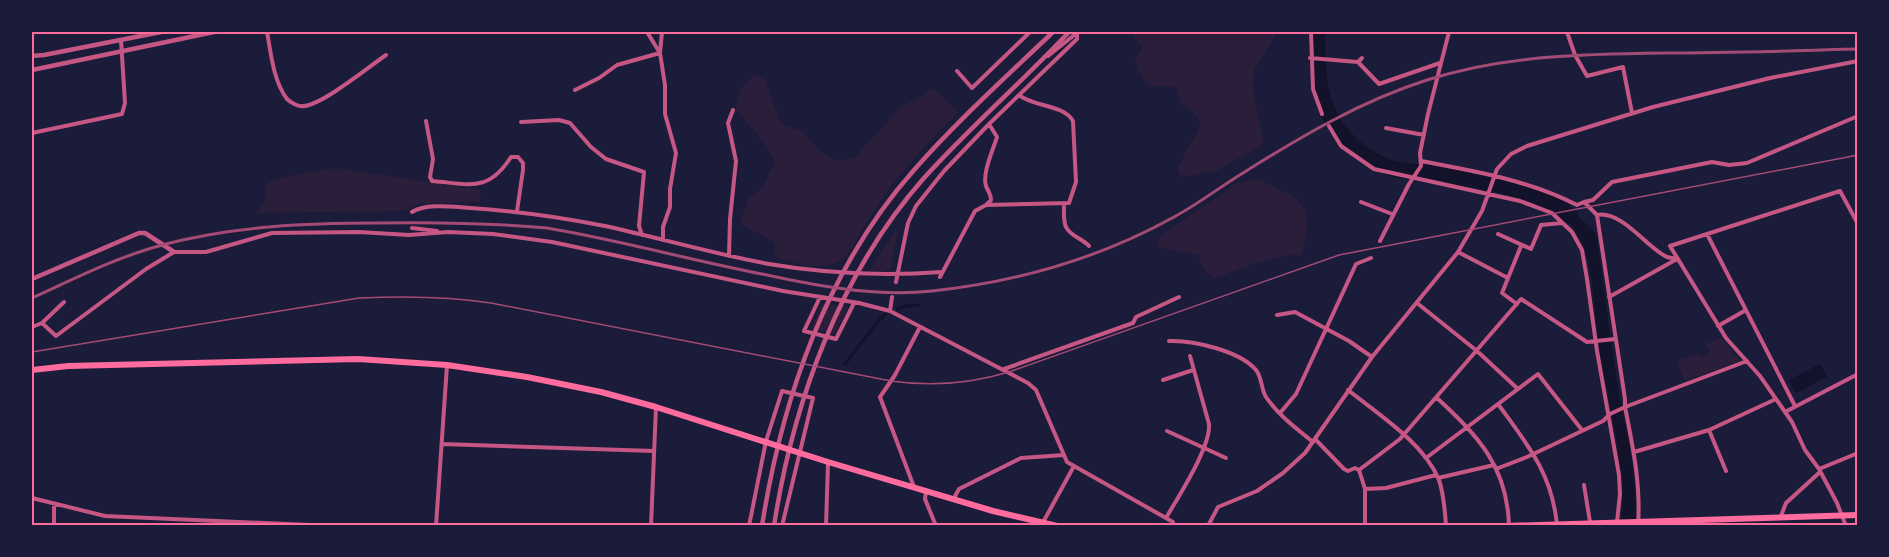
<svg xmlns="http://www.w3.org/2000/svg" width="1889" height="557" font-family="'Open Sans',sans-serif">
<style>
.green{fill:#2a1e3b}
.water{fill:#12122b}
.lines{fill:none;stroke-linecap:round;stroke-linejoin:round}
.stream{stroke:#12122b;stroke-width:3}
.river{stroke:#12122b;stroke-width:16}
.minor{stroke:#c65784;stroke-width:4}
.tertiary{stroke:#c65784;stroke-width:4.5}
.trunk{stroke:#ff6b9d;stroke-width:6}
.tram{stroke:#a44b75;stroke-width:1.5}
.rail{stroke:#a44b75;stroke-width:3}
.neatline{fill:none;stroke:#ff6b9d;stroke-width:2}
</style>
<rect width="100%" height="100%" fill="#1b1b3a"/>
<path class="green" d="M1133,32H1277L1254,70L1253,89L1264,144L1216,171L1181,177L1177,168L1201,125L1196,115L1182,105L1177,89L1171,86H1151L1143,79L1135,61L1143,46L1135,38Z
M755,75L764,79L782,125L803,131L819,151L836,161L854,158L900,108L934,88L958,112C925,146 891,181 867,222C861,231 850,255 842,260C821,272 797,264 775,257V243L740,223L749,197L762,189L775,161L764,142L735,109L741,89Z
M336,168L481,190L480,202L418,204L404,211L256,213L265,201L266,183L296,174Z
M1258,179C1303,200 1315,203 1302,255C1271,254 1242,268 1214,279L1203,269L1198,254L1158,248V238L1237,183Z
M896,230L898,231L890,269L888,271L870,270Z
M823,303L848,307L835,334L810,329Z
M1721,338L1740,361L1685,381L1677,361L1698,353L1700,357L1710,353L1706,344Z"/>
<path class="water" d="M1554,203L1582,220L1596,233C1604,286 1610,340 1619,393C1627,437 1639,480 1635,525H1621C1627,467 1609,410 1600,353C1595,322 1595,288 1587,258C1581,236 1568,220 1554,203Z
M1820,364L1827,377L1796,393L1789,380Z"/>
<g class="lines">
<path class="stream" d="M898,309L905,306L919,305
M845,364L879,320L886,314"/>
<path class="river" d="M1317,32C1318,52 1317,75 1322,95C1330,128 1356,155 1387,167C1401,172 1418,172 1432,173C1479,180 1533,186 1570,216"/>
<path class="minor" d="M267,32C271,53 273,80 287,99C290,102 298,107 303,106C321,106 370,66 386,55
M647,32L660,53L665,85V114L676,153L670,189V207L663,227V240
M1311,32L1313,89L1322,114
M1567,32L1575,55L1587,76L1623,67L1632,113
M1048,56L1078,32
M1310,58L1358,62L1362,58
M1358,62L1379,84L1440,63
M957,71L972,88L1030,32
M575,90L599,78L617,65L660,53L662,32
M426,121L433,159L430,177L432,181C470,184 488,193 511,157H518L523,163V170L517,211
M521,122L559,120L570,123L591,147L606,159L644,172L639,226L642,235
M1329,126L1341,146L1374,169L1520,201L1552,213L1572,232L1582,250L1587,279L1597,351L1619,475L1620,494L1617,522
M1386,128L1424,135
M32,133L122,114L125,103L121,40
M1421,161C1474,171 1528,180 1577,205L1584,202L1597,215L1625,399V407C1633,447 1641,485 1638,526
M1361,202L1392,214
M1584,202L1593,200L1612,182L1712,162L1729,165L1747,163L1858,116
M1064,203C1064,210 1063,221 1066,227C1070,236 1083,239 1089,246
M986,205L1069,203L1076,182L1073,121C1063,104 1033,107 1019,95
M412,212C427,203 453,207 470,208C516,211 560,217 605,226C660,238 714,254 769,264C827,274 884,276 942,272
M1597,215C1622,210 1648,249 1667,257C1670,258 1673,258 1677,259L1609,297
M412,228L437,231
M1498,234L1531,249L1541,225L1562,223
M1707,234L1795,406
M1380,241L1409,184L1421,166L1420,153L1428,114L1449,32
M1458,252L1508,278
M729,256L730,219L736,161L728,123L733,110
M940,277L975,211L986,205L991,200C991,193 988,192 986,186C982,173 993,150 997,137L989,124
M896,282L908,223L916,206L944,171L989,124L1077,39V35
M820,297L804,331L836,339L854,303
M1417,303L1477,351L1518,389
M1517,304L1502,293L1521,246
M890,311L892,297
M1277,315L1295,312L1349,341L1372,357
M42,323L64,302
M1718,326L1746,310
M32,327L42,323L56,336L146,269L174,252H206L272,233L359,232L409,235L448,232L493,234L552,242L783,291L859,303L890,311L1028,383L1036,390L1067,462L1173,522V526
M1169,341C1193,340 1240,351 1256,370C1262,377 1261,389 1266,397C1278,415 1297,429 1313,442
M1004,369L1133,323L1136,317L1179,297
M1163,380L1193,370
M1348,390C1378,414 1424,443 1439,480C1444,495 1445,510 1446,526
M1437,398C1478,436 1507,466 1509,525
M1498,404C1527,444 1552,473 1557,525
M1785,412L1858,374
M1280,413L1296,394L1356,264L1371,258
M1709,430L1726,471
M1167,431L1226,458
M1316,440L1344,469L1348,471L1355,468L1359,470
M442,444L654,451
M1634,452L1709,430L1776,399
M1426,458L1538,374L1582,430
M1496,469L1527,457L1603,421L1610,414L1625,407L1747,361
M1819,469L1858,453
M1438,478L1494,465
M1584,485L1590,522
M914,487L880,397L895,375L920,327
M1365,489L1359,470L1400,439L1521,299L1587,342L1615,339
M926,491L925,499L936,526
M32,498L105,516L332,526
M954,498L959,489L1021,458L1064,455
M1781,516L1786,503L1820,472
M1166,518C1178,497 1211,447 1209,424L1190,356
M54,526V504
M436,526L447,365
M651,526L656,407
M749,526L766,441L782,391L813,398L782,526
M826,526L828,463
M1041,526L1074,466
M1208,526L1218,507L1257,491L1283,473L1305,453L1372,357L1458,252L1482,211L1497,169L1511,154L1527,146L1653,107L1770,78L1858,61
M1365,526V489L1386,488L1436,475
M1846,526L1837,503L1819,469L1805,450L1792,422L1760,376L1726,338L1670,246L1840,191L1858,224"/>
<path class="tertiary" d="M32,56L44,55L161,32
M32,70L214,32
M32,279L139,233H145L174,252
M762,526C782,398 827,268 914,170C957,121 1006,77 1053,32
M774,526C793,402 840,273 924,178C970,127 1022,82 1069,32"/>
<path class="trunk" d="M32,370L68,366L358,359L447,365L527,377L601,392L656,407L828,462L993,511L1057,526
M1505,526L1858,515"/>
<path class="tram" d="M32,352L359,298C403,296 447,296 491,303L891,381C932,387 969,384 1009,372L1339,255L1858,155"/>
<path class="rail" d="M32,298C76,278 119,256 166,244C235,226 307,223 378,223C435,222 491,223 547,228C619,240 690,260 762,274C817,286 875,297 932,291C1016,282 1100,258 1174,217C1198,204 1220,187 1243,173C1302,136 1361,101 1427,80C1504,55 1585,54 1665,53C1729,53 1793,51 1858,49"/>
</g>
<rect width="1889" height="557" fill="none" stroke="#1b1b3a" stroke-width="66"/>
<rect x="33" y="33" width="1823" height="491" class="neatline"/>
</svg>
